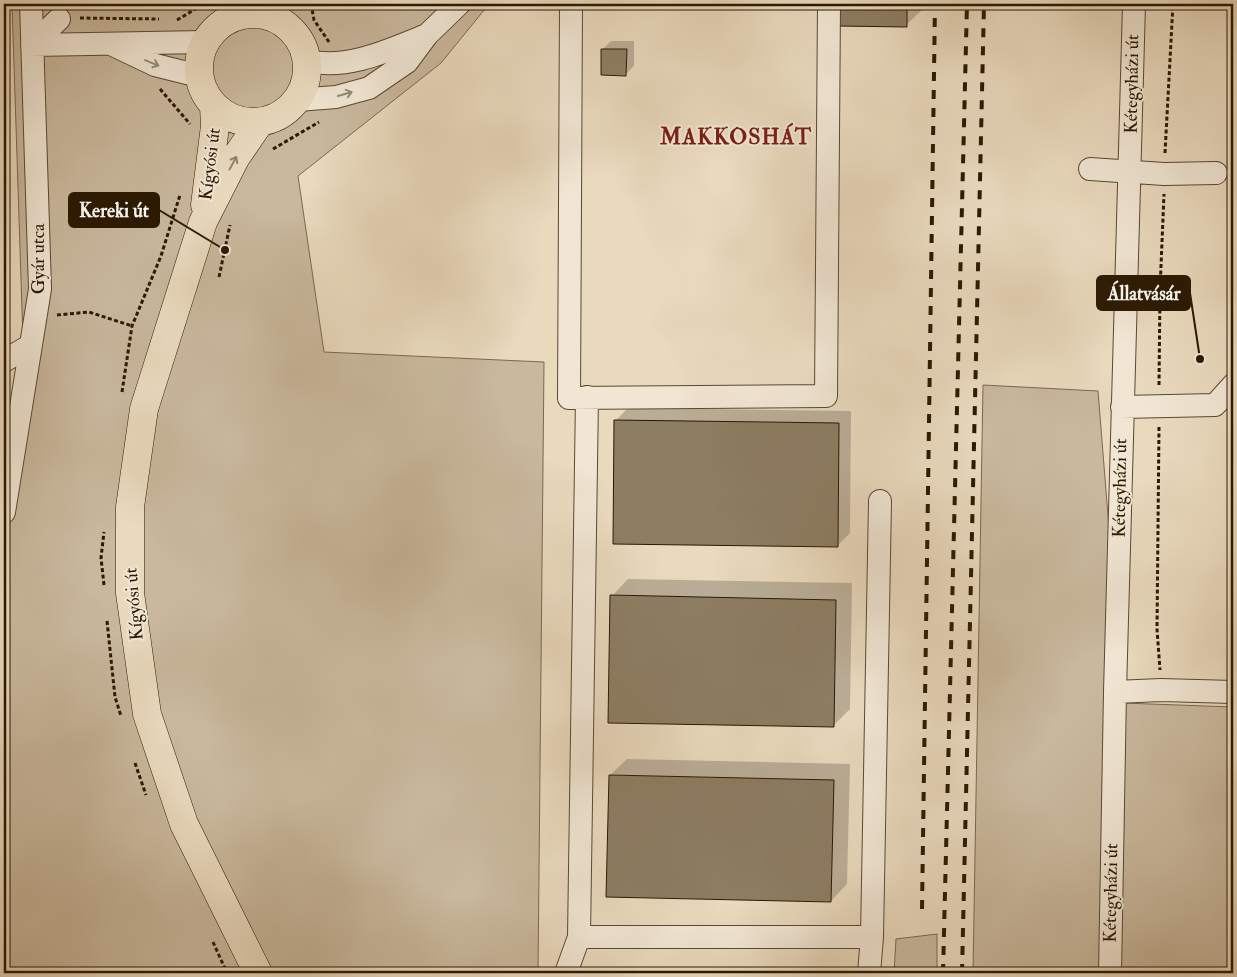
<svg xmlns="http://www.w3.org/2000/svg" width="1237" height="977" font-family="'IM FELL Double Pica',serif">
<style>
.green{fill:#c9b89d;stroke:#7a6850}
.shadow{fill:#0003}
.building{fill:#8d7d63;stroke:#2a1902}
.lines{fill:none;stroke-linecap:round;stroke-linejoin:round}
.minor-casing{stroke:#5a4931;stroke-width:24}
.major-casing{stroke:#2a1902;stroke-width:29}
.path{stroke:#2a1902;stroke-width:3;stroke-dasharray:4 2.5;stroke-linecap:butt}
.minor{stroke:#f1e6d4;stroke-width:22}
.major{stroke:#e9d9bd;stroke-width:28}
.rail{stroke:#2a1902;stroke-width:4;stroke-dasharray:9 9;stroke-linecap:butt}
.oneway{stroke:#978a76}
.oneway2{stroke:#938369}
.labels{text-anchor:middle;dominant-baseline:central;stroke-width:4;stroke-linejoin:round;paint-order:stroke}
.street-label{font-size:18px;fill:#2a1902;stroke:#f1e6d4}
.district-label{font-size:22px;font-weight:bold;letter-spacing:1px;fill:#7a1f14;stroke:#f1e6d4}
.leader{fill:none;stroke:#2a1902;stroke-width:2}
.callout-dot{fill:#2a1902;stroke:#f1e6d4;stroke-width:2}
.callout{fill:#2a1902;stroke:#2a1902;stroke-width:2}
.callout-label{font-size:19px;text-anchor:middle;font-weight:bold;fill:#fff}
</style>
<rect width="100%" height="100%" fill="#e9d9bd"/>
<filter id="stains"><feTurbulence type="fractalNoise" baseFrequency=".004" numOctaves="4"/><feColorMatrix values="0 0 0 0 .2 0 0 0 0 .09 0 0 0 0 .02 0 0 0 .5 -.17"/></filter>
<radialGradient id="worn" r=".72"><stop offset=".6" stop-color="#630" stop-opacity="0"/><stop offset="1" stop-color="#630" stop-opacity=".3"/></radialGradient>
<path class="green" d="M12,4H489L441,63L298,176L324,352L544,362L538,973H4V460L23,340Z
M983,385L1098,391L1123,703L1233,707V973H973Z
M937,934V973H894L896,939Z"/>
<path class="shadow" d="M840,4H923V9L906,25H840Z
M611,41H634V66L626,74L603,49Z
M628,408L851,411L850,533L837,546L616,420Z
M628,579L852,583L850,709L833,726L612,596Z
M627,759L850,764L847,884L831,901L610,775Z
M755,969L762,973H741L744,970Z
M661,971L673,973H674H659Z"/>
<path class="building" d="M839,4H907V27L839,26Z
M601,49H627L626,76L601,75Z
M614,420L839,423L838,547L613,544Z
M610,595L836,600L834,727L608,723Z
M609,775L834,780L831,902L606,897Z"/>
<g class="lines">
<g class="minor-casing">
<path id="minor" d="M571,4L569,398L826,396L829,4
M32,45L205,42
M32,45L59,19
M113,45L155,65L199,76
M307,61C349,70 389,50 427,35
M297,100L336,97L369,88L407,62L427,35L459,4
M1090,169L1164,174L1216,173
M4,361L31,345
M587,397L579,937H872L880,501
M1122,407L1215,405L1233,385
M4,512L40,289L31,4
M1115,692L1161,690L1233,692
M566,973L579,937
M869,973L872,937
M1110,973L1115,692L1134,4"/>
</g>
<g class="major-casing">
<path id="major" d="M199 68a54 54 0 1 1 108 0a54 54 0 1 1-108 0Z
M205,205L215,126L214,106
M258,973L184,824L147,714L130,593V507L144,409L203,222L236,157L260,122"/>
</g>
<path class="path" d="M311,4L314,20L329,42
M80,18L159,19
M177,20L204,4
M160,89L190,124
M273,149L319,122
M1165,153L1173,4
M219,277L230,225
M57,315L89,312L132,326
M1159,385L1160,290L1164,194
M122,392L132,326L161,256L180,195
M1159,427L1157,629L1160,670
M104,585L101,558L104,532
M107,621L115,697L121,716
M135,763L146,795
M213,942L227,973"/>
<use href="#minor" class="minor"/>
<use href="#major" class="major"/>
<path class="rail" d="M922,909L935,4
M943,973L967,4
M962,973L984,4"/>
</g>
<defs><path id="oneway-shaft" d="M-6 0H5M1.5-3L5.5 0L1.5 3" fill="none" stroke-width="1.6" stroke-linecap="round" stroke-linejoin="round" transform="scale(1.25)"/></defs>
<g class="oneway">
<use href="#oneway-shaft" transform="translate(152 63) rotate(22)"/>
<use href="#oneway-shaft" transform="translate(345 94) rotate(-16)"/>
</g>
<use class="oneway2" href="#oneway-shaft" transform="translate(233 163) rotate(-62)"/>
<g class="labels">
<g class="street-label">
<text transform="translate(1132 84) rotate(-89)">Kétegyházi út</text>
<text transform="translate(210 164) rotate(-83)">Kígyósi út</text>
<text transform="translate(38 259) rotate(-90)">Gyár utca</text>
<text transform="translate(1120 488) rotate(-89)">Kétegyházi út</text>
<text transform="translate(134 604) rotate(-95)">Kígyósi út</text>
<text transform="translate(1111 893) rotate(-89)">Kétegyházi út</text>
</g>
<g class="district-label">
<text x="736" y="137">MAKKOSHÁT</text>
</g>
</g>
<path class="leader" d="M225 250L159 210M1200 359L1190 293"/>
<g class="callout-dot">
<circle cx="225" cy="250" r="5"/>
<circle cx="1200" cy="359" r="5"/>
</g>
<g class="callout">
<rect x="69" y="193" width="90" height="34" rx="5"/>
<rect x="1097" y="276" width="93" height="34" rx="5"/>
</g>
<g class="callout-label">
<text x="114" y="217">Kereki út</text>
<text x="1144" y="300">Állatvásár</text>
</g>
<rect width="1237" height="977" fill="none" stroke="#e9d9bd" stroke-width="20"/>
<rect x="5" y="5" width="1227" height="967" fill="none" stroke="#2a1902" stroke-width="2.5"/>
<rect x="10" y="10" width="1217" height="957" fill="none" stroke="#2a1902"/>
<rect width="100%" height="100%" filter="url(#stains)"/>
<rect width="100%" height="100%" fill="url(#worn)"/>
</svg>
